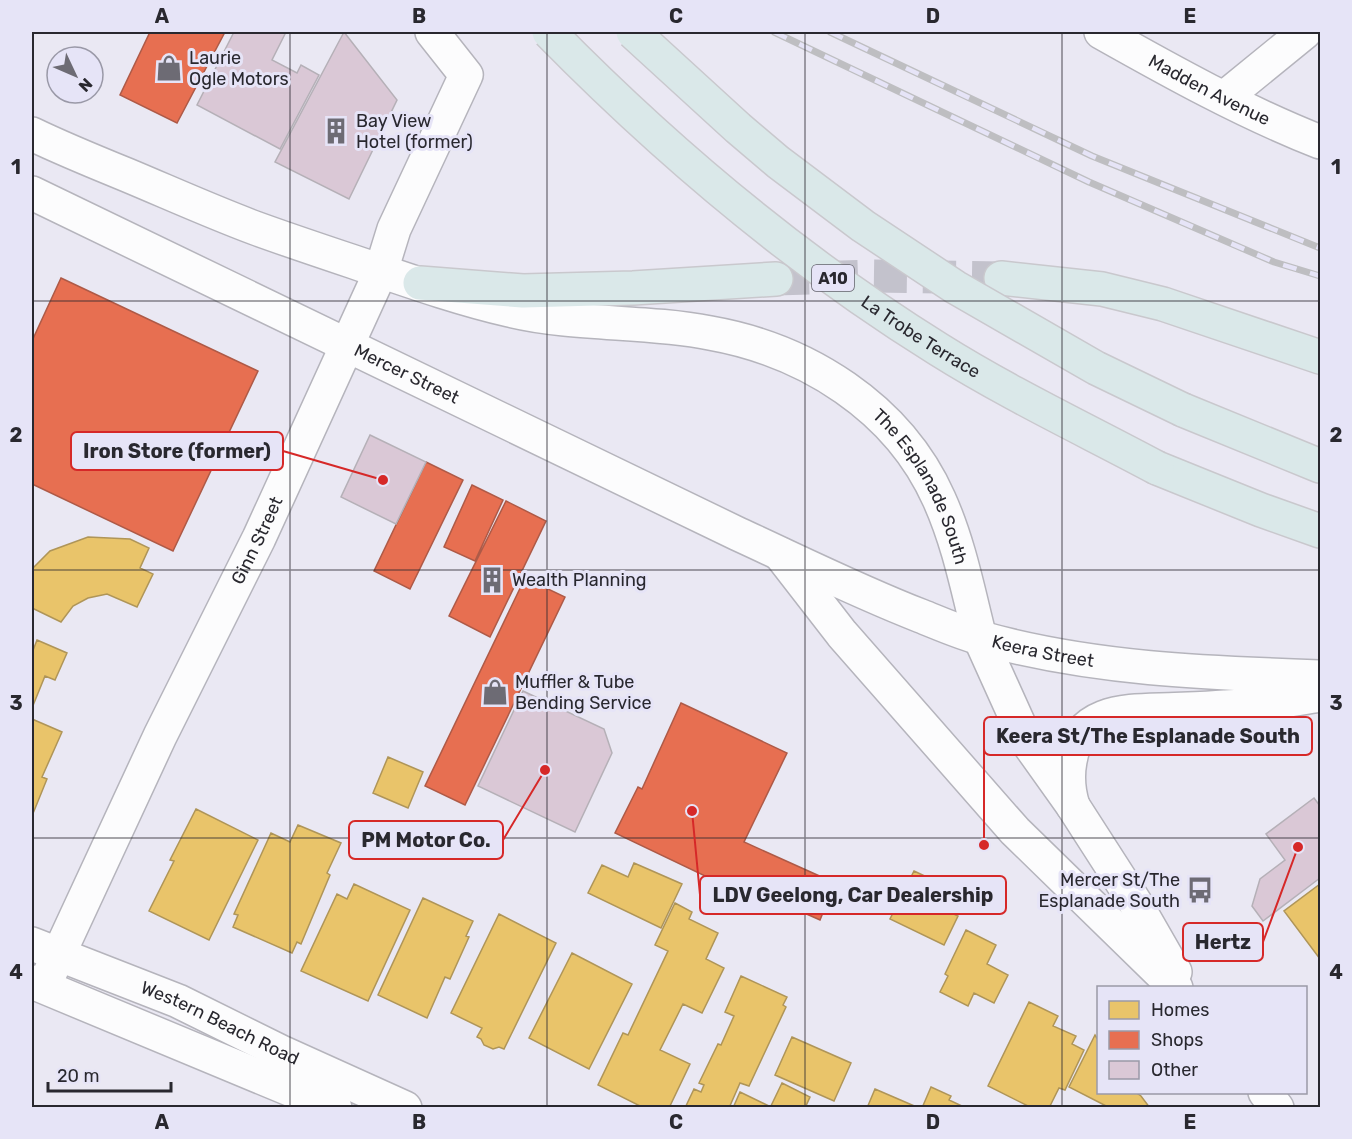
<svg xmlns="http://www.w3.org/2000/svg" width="1352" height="1139" font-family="Rubik,sans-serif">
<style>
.homes{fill:#e9c46a;stroke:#af9558;stroke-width:1.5}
.shops{fill:#e76f51;stroke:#ae5a47;stroke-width:1.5}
.building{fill:#dac8d6;stroke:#b5b0b7;stroke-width:1.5}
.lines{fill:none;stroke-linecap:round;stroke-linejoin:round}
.trunk-tunnel{stroke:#c3c2cc;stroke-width:33;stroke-dasharray:33 16;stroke-linecap:butt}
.minor-casing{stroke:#b5b4bc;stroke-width:36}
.tertiary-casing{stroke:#b5b4bc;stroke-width:36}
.trunk-casing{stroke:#c9c8cd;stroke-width:36}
.minor{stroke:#fcfcfd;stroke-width:33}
.tertiary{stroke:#fcfcfd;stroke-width:33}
.trunk{stroke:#dae8e9;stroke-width:33}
.rail-casing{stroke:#bebec1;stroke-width:7}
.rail{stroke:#e6e4f7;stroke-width:4.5;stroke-dasharray:14;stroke-linecap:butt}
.trunk-bridge-casing{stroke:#c9c8cd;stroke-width:36;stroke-linecap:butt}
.trunk-bridge{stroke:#dae8e9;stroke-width:33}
.grid{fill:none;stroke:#29282f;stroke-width:1.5;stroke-opacity:0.55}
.labels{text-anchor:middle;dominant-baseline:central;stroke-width:6;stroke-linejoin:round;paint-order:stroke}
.shield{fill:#e6e4f7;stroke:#62606b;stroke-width:1.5}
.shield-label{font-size:16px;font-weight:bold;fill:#29282f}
.poi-label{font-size:18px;fill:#29282f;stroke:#e6e4f7;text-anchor:start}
.street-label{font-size:18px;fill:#29282f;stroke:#e6e4f7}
.leader{fill:none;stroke:#d62828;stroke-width:2}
.callout-dot{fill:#d62828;stroke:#e6e4f7;stroke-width:2}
.callout{fill:#e6e4f7;stroke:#d62828;stroke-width:2}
.callout-label{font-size:20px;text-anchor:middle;font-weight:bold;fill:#29282f}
.neatline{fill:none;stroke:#29282f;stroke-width:2}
.grid-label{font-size:20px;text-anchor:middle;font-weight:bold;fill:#29282f}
</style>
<rect width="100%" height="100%" fill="#eae8f3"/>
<path class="homes" d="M88,537L130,539L149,548L140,568L153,574L137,607L107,594L88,598L73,606L61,622L32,608V569L50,551Z
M37,640L67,653L55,680L45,676L32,708V653Z
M32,719L62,732L42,777L47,779L32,816Z
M388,757L423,772L408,808L373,793Z
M196,809L258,840L209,940L149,911L174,861L170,860Z
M298,825L341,843L327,873L330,875L301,944L297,942L292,953L233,927L238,915L234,914L271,833L290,842Z
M634,863L682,884L661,928L588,893L602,865L628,877Z
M914,871L959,892L949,912L958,916L944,945L890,919Z
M354,884L410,910L368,1001L301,971L337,894L347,899Z
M1320,884V959L1284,911Z
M423,898L473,921L466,936L469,937L450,979L445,977L427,1018L378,995Z
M675,903L692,912L689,919L718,933L706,959L724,968L702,1013L683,1004L660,1050L690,1064L669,1108H644L598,1085L623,1033L628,1035L668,951L655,945Z
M499,914L556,943L504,1049L499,1047L493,1049L484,1045L481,1039L477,1037L482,1028L451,1013Z
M966,930L996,945L987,964L1008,975L994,1003L974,993L968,1006L940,992L948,976L945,974Z
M572,953L632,984L589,1069L529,1038Z
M741,976L787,997L783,1005L786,1007L749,1086L740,1083L729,1108H685L694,1089L701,1092L704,1085L699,1083L718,1044L721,1045L734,1016L725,1012Z
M1029,1002L1058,1016L1053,1026L1076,1036L1072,1044L1084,1050L1065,1090L1059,1088L1049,1108H1032L988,1086Z
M1095,1035L1098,1040V1092H1135L1141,1096L1150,1108H1110L1069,1087Z
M792,1037L851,1063L834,1101L775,1075Z
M782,1083L810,1097L805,1108H770Z
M931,1087L951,1096L949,1100L966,1108H922Z
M875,1089L919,1108H867Z
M740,1092L771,1107L770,1108H733Z"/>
<path class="shops" d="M150,32H225L177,123L120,95Z
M61,278L258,371L173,551L32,484V341Z
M426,462L463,480L410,589L374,571Z
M472,485L503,500L475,561L444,547Z
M506,501L546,521L490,637L449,616Z
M525,578L565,597L465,805L425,786Z
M681,703L787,753L744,842L835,883L820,920L752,890L749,897L615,833L638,787L642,789Z"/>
<path class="building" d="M234,32H286L272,60L297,73L301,65L319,75L280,149L197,105Z
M344,32L397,100L349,199L275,162Z
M370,435L426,462L396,524L341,497Z
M523,691L604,729L612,753L575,832L478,786Z
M1314,798L1320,806V878L1263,921L1252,906L1260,879L1285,860L1266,834Z"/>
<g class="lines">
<path class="trunk-tunnel" d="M776,279L870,276L1001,278"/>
<g class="minor-casing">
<g id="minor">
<path id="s1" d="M1101,32C1172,72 1244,112 1320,142"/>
<path d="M1224,98L1305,32"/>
<path d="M780,554L842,634L1015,831L1176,988"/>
<path d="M980,638L1026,740L1073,806L1136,904L1175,972"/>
<path d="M1073,806C1068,790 1067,777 1070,761C1078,712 1121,711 1160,710C1181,709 1203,709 1225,707C1257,706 1289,700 1320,695"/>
<path id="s2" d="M44,986L160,736L259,538L381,271L394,229L466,75L432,32"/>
<path d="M1265,1092L1277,1108"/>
</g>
</g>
<g class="tertiary-casing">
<g id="tertiary">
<path id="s3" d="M32,134C63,149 95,162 127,175C170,193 212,212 255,228C288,240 321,251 354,262C404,279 457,298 509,310C575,326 643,320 710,333C806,350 898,407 939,499C959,543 968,591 980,638"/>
<path id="s4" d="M32,193L738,534C799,562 859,592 921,616C941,624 961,633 981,638C1092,669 1207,673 1320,677"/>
<path id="s5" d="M32,944L178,1001L281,1052L405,1108"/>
<path d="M32,982L335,1108"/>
</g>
</g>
<g class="trunk-casing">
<path id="trunk" d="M1001,278L1102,289L1163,304L1320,357
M420,283L523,291L633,288L776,279
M1183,410L1320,466
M1157,468L1261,510L1320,531"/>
</g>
<use href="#minor" class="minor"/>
<use href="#tertiary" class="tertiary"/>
<use href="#trunk" class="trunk"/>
<g class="rail-casing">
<path id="rail" d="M774,32L1089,182L1274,262L1320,276
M830,32L1092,156L1320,248"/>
</g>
<use href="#rail" class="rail"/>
<g class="trunk-bridge-casing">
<g id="trunk-bridge">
<path id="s6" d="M549,32C667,152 795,260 938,349C1008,393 1084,429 1157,468"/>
<path d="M633,32L738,128L778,162L863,226L955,287L1096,368L1183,410"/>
</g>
</g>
<use href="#trunk-bridge" class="trunk-bridge"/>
</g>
<path class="grid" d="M290,32V1108M547,32V1108M805,32V1108M1062,32V1108M32,301H1320M32,570H1320M32,838H1320"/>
<defs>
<g id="shop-bare" transform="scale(2.07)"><path d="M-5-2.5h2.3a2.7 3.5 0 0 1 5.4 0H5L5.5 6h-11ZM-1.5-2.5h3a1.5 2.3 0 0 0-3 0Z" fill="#6d6b74" stroke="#e6e4f7" stroke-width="2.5" paint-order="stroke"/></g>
<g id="building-bare" transform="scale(2.07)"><path d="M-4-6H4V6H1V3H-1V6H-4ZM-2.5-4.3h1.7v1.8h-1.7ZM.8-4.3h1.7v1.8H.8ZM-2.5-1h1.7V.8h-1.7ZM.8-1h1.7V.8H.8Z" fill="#6d6b74" stroke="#e6e4f7" stroke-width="2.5" paint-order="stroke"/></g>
<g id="bus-bare" transform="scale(2.07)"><path d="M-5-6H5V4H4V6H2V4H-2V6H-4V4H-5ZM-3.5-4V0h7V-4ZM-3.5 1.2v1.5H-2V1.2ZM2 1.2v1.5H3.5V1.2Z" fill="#6d6b74" stroke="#e6e4f7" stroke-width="2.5" paint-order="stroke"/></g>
</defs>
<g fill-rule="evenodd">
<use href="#shop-bare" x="169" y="68"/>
<use href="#building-bare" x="336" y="131"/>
<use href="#building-bare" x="492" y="580"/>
<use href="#shop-bare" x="495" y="692"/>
<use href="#bus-bare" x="1200" y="890"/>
</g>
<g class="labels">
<rect class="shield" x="812" y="265" width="42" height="26" rx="4.5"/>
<g class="shield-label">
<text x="833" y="278">A10</text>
</g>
<g class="poi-label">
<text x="189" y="58">Laurie<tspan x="189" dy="21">Ogle Motors</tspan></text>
<text x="356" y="121">Bay View<tspan x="356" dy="21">Hotel (former)</tspan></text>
<text x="512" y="580">Wealth Planning</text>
<text x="515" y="682">Muffler &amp; Tube<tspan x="515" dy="21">Bending Service</tspan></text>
<text x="1180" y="880" text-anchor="end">Mercer St/The<tspan x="1180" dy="21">Esplanade South</tspan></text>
</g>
<g class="street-label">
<text stroke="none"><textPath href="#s1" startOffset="123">Madden Avenue</textPath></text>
<text stroke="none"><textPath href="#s6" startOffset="482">La Trobe Terrace</textPath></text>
<text stroke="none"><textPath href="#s4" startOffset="416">Mercer Street</textPath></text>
<text stroke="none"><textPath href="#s3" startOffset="986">The Esplanade South</textPath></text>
<text stroke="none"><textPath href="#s2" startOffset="494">Ginn Street</textPath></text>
<text stroke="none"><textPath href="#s4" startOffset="1112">Keera Street</textPath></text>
<text stroke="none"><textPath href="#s5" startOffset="204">Western Beach Road</textPath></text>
</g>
</g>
<path class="leader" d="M383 480L283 451M984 845L984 736M545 770L503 840M692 811L700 895M1298 847L1263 942"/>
<g class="callout-dot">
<circle cx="383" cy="480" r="6"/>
<circle cx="984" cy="845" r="6"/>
<circle cx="545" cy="770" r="6"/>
<circle cx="692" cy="811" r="6"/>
<circle cx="1298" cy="847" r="6"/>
</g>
<g class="callout">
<rect x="71" y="432" width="212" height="38" rx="6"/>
<rect x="984" y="717" width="328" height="38" rx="6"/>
<rect x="349" y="821" width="154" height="38" rx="6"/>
<rect x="700" y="876" width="306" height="38" rx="6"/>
<rect x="1183" y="923" width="80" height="38" rx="6"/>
</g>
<g class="callout-label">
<text x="177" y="458">Iron Store (former)</text>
<text x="1148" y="743">Keera St/The Esplanade South</text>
<text x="426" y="847">PM Motor Co.</text>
<text x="853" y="902">LDV Geelong, Car Dealership</text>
<text x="1223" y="949">Hertz</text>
</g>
<rect width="1352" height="1139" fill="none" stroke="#e6e4f7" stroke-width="66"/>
<rect x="1097" y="986" width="210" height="108" fill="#e6e4f7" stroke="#9a99a7" stroke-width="1.5"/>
<rect x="1109" y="1001" width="30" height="18" fill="#e9c46a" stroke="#9a99a7" stroke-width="1.5"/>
<text x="1151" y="1016" font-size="18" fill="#29282f">Homes</text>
<rect x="1109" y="1031" width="30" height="18" fill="#e76f51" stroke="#9a99a7" stroke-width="1.5"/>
<text x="1151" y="1046" font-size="18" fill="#29282f">Shops</text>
<rect x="1109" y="1061" width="30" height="18" fill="#dac8d6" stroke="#9a99a7" stroke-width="1.5"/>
<text x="1151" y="1076" font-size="18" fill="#29282f">Other</text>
<g transform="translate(75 75) rotate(134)"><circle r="28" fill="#e6e4f7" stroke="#9a99a7" stroke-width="1.5"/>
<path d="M0-4.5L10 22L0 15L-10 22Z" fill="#6d6b74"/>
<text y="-9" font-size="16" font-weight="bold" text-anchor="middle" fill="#29282f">N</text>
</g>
<path d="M48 1082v9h123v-9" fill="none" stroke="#29282f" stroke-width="3"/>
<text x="57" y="1082" font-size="18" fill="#29282f" stroke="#e6e4f7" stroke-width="4.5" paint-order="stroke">20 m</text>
<rect x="33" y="33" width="1286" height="1073" class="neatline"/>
<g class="grid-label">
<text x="162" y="23">A</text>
<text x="419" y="23">B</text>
<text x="676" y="23">C</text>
<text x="933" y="23">D</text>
<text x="1190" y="23">E</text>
<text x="16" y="174">1</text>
<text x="1336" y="174">1</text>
<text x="16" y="442">2</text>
<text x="1336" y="442">2</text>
<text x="16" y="710">3</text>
<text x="1336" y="710">3</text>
<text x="16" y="979">4</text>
<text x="1336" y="979">4</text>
<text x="162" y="1129">A</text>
<text x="419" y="1129">B</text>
<text x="676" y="1129">C</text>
<text x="933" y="1129">D</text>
<text x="1190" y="1129">E</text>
</g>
</svg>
